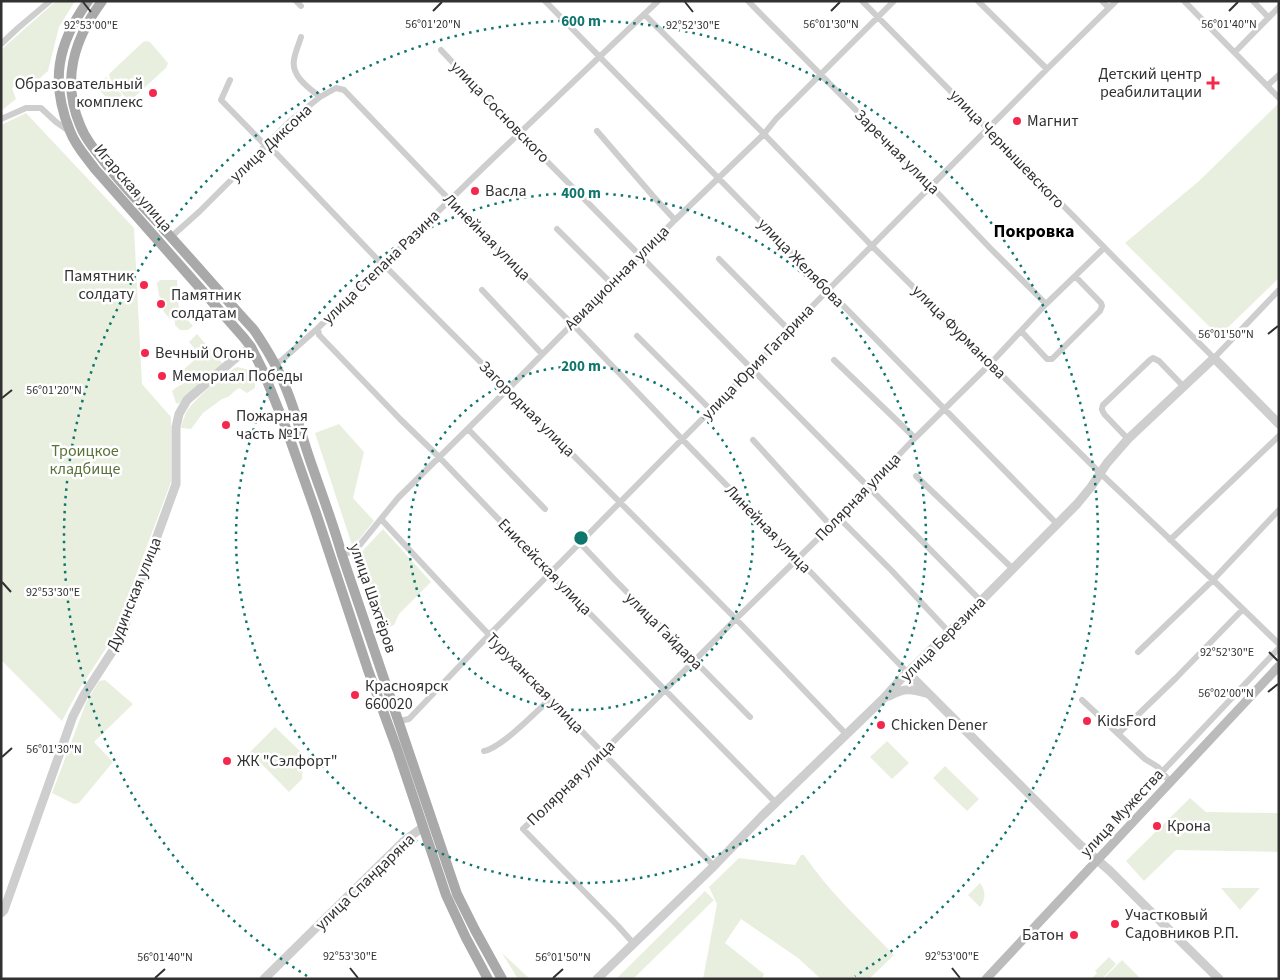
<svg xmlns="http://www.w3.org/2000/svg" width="1280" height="980" font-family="'Source Sans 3',sans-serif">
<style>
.green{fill:#e9efde}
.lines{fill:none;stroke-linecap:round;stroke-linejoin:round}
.minor{stroke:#cecece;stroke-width:6}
.tertiary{stroke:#cecece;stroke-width:9}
.secondary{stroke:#bbb;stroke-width:9}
.primary{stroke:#a9a9a9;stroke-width:10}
.ticks{fill:none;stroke:#313131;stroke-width:2}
.ring{fill:none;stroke:#0f766e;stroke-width:2.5;stroke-dasharray:2.5 5}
.poi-dot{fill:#f4274d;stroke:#fff;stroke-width:2}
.labels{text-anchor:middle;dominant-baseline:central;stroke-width:5;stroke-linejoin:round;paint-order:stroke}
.poi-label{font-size:16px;fill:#313131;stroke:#fff;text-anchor:start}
.street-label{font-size:16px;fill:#313131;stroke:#fff}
.park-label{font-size:16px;fill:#5a723a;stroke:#fff}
.neighbourhood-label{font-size:18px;font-weight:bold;fill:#000;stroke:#fff}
.ticks-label{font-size:12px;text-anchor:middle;fill:#313131;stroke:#fff;stroke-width:5;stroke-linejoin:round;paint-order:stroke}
.centre{fill:#0f766e;stroke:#fff;stroke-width:2.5}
.ring-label{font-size:15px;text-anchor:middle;font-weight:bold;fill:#0f766e;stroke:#fff;stroke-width:5;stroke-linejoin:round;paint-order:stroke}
</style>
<rect width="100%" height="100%" fill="#fff"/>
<path class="green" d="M56,1H75L59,27L48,71L29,88L23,80L12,88L16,99L1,111V50Z
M146,41L150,42L168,63L166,68L132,99L126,98L110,79L109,74L143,42Z
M106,77L122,95L112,104L96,86Z
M1278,104L1279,278L1219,336L1125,243L1199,181Z
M26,113L134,228L142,384L171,417V482L112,639L78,691L62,721L1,660V125Z
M160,280H177L179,310L193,326L188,330H180L175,325V321C169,318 163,313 162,307L164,302L159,296L157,283Z
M197,334L223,364L178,404L176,403L172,391C177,386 184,384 190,379L182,371L200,355L189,342Z
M237,367C252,370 256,372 255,388L247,393L239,388L236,390L228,397L222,399L203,413L191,429L181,428C182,423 184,418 186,413C191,402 225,372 237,367Z
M339,424L364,452L353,498L374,521L357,542L352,545L315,433Z
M383,529L431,582L399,614L394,625L381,631L356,558Z
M105,680L133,704L94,742L113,762L79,803L74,804L52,793L86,703L99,681Z
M275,727L300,751L303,765L302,779L289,792L250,752Z
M887,741L909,763L892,779L870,757Z
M945,766L979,799L967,811L933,778Z
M1190,798L1206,812L1279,813V852L1176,850L1144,881L1126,861Z
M801,855H804C829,892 863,923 894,955L869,979H821L798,958L741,919L725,943L764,974L762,979H703L717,904L709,887L739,858L795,865Z
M980,883C986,891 986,899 980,907L968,895Z
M1221,888H1260L1240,910Z
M705,891L714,900L633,979H616Z
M502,953L530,979H518Z
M1109,957L1116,964L1102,979H1091L1097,973L1095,971Z
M1122,960L1141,979H1103Z"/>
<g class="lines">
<path class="minor" d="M296,1L301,6
M545,1L1057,524
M748,1L932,187L990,248L1046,304
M862,1C979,120 1096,240 1214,358L1279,290
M978,1L1047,69
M1102,1L1109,8
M1184,1L1279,98
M1253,1L1268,17
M644,14L764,134L872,246L1099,472L1213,580L1279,644
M1,44L18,28L50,1
M441,50L519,133L981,601
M1235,52L1279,7
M230,80L221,100L266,146L273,150L378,260L388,269L736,619L847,735
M1267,86L1279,75
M320,97L336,88L344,90L442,192L578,330L682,439L908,673
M1,119L26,108H41L56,122L69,131
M597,131L653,196L675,220
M557,229L612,284
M171,237L200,211L290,121L320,97C309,88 291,76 294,60C295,52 299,44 301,37
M719,259L789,330
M482,290L542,354
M318,328L319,335L321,337L400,419L439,457L550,573L776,803
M1021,331L1047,359H1052L1100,311L1102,306L1101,303L1075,276
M637,336L711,410
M834,360L915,438
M275,364L282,360L318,328L486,165L658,1
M468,429L545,509
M1128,439L1105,415C1102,411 1101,409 1103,405L1150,360L1153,358L1159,361L1184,387
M753,440L831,526
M916,476L1013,569
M839,518L892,571L949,632
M381,519C489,637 601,752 714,866
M1170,540L1279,436
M580,543L615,580L750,717
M342,555L351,552L358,547L398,498L508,389L675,220L764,134L776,119L894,1
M1138,652L1213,580L1279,510
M1082,700L1145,759L1158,767L1171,783
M399,721L409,719L489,635L711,410L828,290L1047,69L1116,1
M1118,734L1176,678L1243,609
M484,751C501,748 536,712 550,699
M1162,772L1279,648
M634,944L618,926L523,829L602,753L736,619L839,518L915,438L990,364L1046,304L1104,248"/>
<path class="tertiary" d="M908,673L1079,844L1110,871L1144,905L1219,979
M889,696C905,687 912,689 929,694
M1,913L4,910L73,716L84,695L119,641L176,484V427L179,414L187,400L232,361L251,347
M264,979L404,841L423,827
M597,979L714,866L762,816L884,698L900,680L981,601L1077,504L1091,487L1107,463L1128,439L1214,358L1279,424"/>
<path class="secondary" d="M986,979L1279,666"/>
<path class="primary" d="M88,1C57,44 50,82 70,131C75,145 86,157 95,169L244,338L251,347L263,371L286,428L316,513L368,670L397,749L446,895L466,938L488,979
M102,1C74,39 61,80 80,125C85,138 94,149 103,160C120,183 141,204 160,225C192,260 222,295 254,330C267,349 279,369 287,391C296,413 302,437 310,460C321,492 333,523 342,555L457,894L475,930L502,979"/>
</g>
<path class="ticks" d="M83,2L91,12M685,2L693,12M433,11L442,2M831,11L840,2M1229,11L1238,2M1268,334L1278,326M2,398L12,390M2,582L11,592M1269,652L1278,661M1268,692L1278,684M2,757L12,748M350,968L358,978M952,968L960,978M155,978L165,969M553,978L563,969"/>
<g class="ring">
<circle cx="581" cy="538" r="172"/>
<circle cx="581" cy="538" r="345"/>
<path d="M307 976A517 517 0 1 1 855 976"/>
</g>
<g class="poi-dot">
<path d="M1210.5 75.5h5v5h5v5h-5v5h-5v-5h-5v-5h5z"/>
<circle cx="153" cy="93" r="5"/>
<circle cx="1017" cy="121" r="5"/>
<circle cx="475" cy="191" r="5"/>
<circle cx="144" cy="285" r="5"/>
<circle cx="161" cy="304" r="5"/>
<circle cx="145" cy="353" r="5"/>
<circle cx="162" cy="376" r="5"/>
<circle cx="226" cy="425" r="5"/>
<circle cx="355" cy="695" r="5"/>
<circle cx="1087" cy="721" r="5"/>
<circle cx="881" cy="725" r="5"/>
<circle cx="227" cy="761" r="5"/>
<circle cx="1157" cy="826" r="5"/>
<circle cx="1115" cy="924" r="5"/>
<circle cx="1074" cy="935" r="5"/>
</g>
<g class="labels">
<g class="poi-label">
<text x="1202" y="74" text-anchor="end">Детский центр<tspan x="1202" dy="18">реабилитации</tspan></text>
<text x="143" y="84" text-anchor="end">Образовательный<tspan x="143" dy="18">комплекс</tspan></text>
<text x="1027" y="121">Магнит</text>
<text x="485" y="191">Васла</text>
<text x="134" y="276" text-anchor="end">Памятник<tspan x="134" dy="18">солдату</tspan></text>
<text x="171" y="295">Памятник<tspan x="171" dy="18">солдатам</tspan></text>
<text x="155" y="353">Вечный Огонь</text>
<text x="172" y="376">Мемориал Победы</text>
<text x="236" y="416">Пожарная<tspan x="236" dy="18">часть №17</tspan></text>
<text x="365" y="686">Красноярск<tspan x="365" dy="18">660020</tspan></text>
<text x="1097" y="721">KidsFord</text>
<text x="891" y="725">Chicken Dener</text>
<text x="237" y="761">ЖК "Сэлфорт"</text>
<text x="1167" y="826">Крона</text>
<text x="1125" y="915">Участковый<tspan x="1125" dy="18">Садовников Р.П.</tspan></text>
<text x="1064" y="935" text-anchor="end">Батон</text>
</g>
<g class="street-label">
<text transform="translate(500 112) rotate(46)">улица Сосновского</text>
<text transform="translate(271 143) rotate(-43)">улица Диксона</text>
<text transform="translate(1007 149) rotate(46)">улица Чернышевского</text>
<text transform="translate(897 152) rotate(45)">Заречная улица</text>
<text transform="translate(133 188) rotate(49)">Игарская улица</text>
<text transform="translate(487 237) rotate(45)">Линейная улица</text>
<text transform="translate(801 263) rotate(46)">улица Желябова</text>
<text transform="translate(381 267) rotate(-44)">улица Степана Разина</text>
<text transform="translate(617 278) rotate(-45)">Авиационная улица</text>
<text transform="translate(959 332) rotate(45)">улица Фурманова</text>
<text transform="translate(758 362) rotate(-46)">улица Юрия Гагарина</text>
<text transform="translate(527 409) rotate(45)">Загородная улица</text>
<text transform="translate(858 497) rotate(-46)">Полярная улица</text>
<text transform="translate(768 529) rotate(46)">Линейная улица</text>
<text transform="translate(545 567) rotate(46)">Енисейская улица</text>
<text transform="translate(134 594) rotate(-68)">Дудинская улица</text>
<text transform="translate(373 598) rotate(71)">улица Шахтёров</text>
<text transform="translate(664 631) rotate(45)">улица Гайдара</text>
<text transform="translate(943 639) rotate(-45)">улица Березина</text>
<text transform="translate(535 683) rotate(46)">Туруханская улица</text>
<text transform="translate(571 783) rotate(-44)">Полярная улица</text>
<text transform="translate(1122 813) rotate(-47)">улица Мужества</text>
<text transform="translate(365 882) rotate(-44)">улица Спандаряна</text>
</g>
<g class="park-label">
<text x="85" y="451">Троицкое<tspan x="85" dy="18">кладбище</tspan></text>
</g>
<g class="neighbourhood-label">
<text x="1034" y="231">Покровка</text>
</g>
</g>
<g class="ticks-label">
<text x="433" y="28">56°01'20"N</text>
<text x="831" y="28">56°01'30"N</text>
<text x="1229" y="28">56°01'40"N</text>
<text x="91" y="29">92°53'00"E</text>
<text x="693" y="29">92°52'30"E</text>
<text x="1226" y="338">56°01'50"N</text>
<text x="54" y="394">56°01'20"N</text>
<text x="53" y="596">92°53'30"E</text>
<text x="1227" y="656">92°52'30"E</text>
<text x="1226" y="697">56°02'00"N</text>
<text x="54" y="753">56°01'30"N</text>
<text x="350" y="960">92°53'30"E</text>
<text x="952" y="960">92°53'00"E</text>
<text x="165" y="961">56°01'40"N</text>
<text x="563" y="961">56°01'50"N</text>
</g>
<circle cx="581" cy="538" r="8" class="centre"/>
<g class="ring-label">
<text x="581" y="26">600 m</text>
<text x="581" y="198">400 m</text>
<text x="581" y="371">200 m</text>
</g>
<rect width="1280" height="980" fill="none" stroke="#313131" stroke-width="5"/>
</svg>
